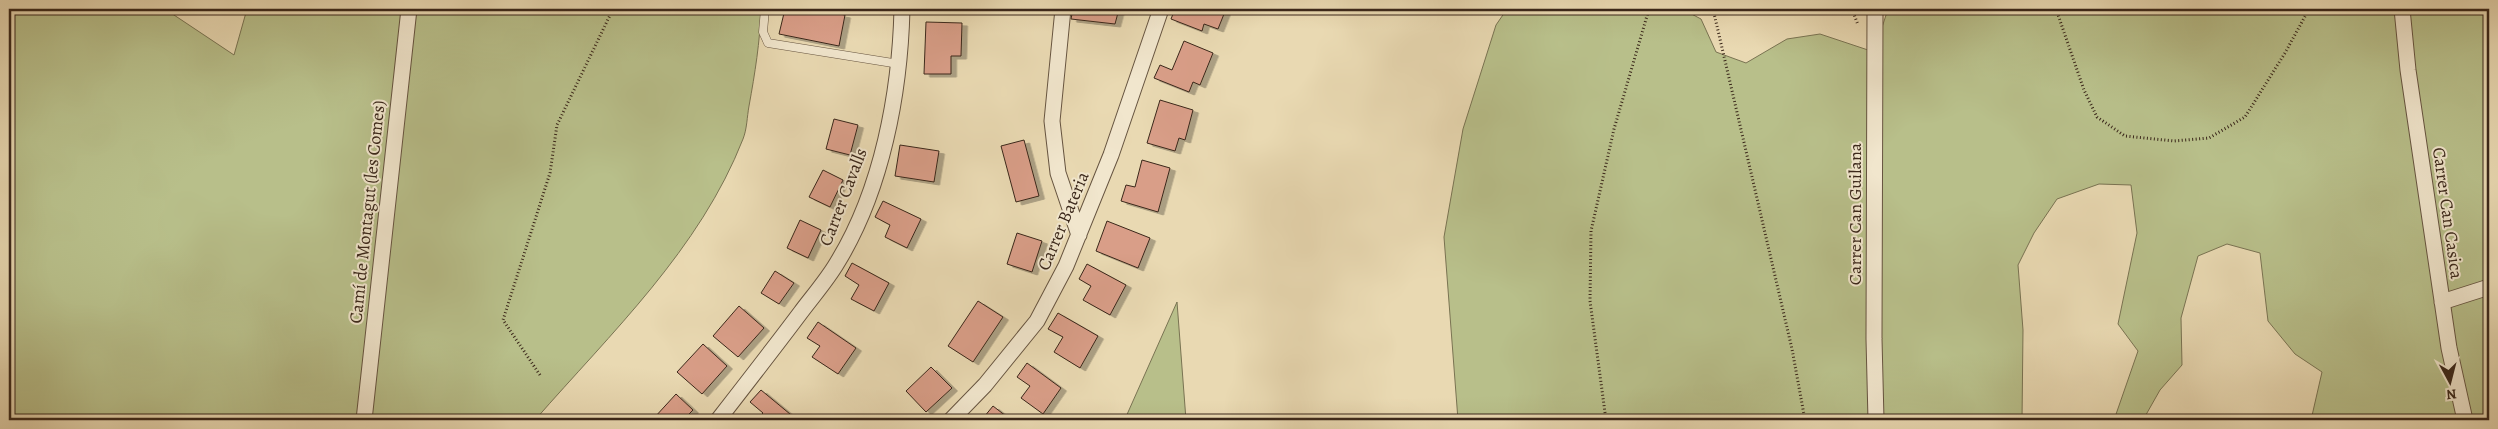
<svg xmlns="http://www.w3.org/2000/svg" width="2498" height="429" font-family="Alegreya,serif">
<style>
.green{fill:#b8bf8a;stroke:#797352}
.building{fill:#d99e88;stroke:#3a271a;filter:url(#shadow)}
.lines{fill:none;stroke-linecap:round;stroke-linejoin:round}
.service-casing{stroke:#665440;stroke-width:9}
.minor-casing{stroke:#665440;stroke-width:17}
.path{stroke:#3a271a;stroke-width:3;stroke-dasharray:1 2.5;stroke-linecap:butt}
.service{stroke:#f1e6cd;stroke-width:8}
.minor{stroke:#f1e6cd;stroke-width:15}
.labels{text-anchor:middle;dominant-baseline:central;stroke-width:4;stroke-linejoin:round;paint-order:stroke}
.street-label{font-size:18px;fill:#3a271a;stroke:#f1e6cd}
</style>
<defs>
<filter id="shadow"><feDropShadow dx="5.5" dy="3" stdDeviation="0" flood-color="#0004"/></filter>
</defs>
<rect width="100%" height="100%" fill="#e9d9b2"/>
<filter id="stains"><feTurbulence type="fractalNoise" baseFrequency=".004" numOctaves="4"/><feColorMatrix values="0 0 0 0 .2 0 0 0 0 .09 0 0 0 0 .02 0 0 0 .5 -.17"/></filter>
<radialGradient id="worn" r=".72"><stop offset=".6" stop-color="#630" stop-opacity="0"/><stop offset="1" stop-color="#630" stop-opacity=".3"/></radialGradient>
<path class="green" d="M9,9H165L234,55L247,9H761C760,42 755,73 749,106C747,117 747,129 743,139C700,249 611,333 535,420H9Z
M1507,9H1682L1701,19L1716,52L1746,63L1787,39L1820,34L1874,52L1888,9H2489V420H2311L2322,372L2295,354L2268,321L2260,253L2227,244L2198,256L2181,318L2182,365L2160,390L2143,420H2114L2138,351L2118,324L2137,233L2131,185L2099,184L2057,199L2034,233L2018,265L2023,330L2022,420H1458L1444,237L1463,129L1496,25Z
M1177,302L1186,420H1124L1125,419Z"/>
<path class="building" d="M785,9H812L845,15L839,46L779,34Z
M1073,9H1119L1115,24L1071,19Z
M1175,9H1226L1218,29L1204,24L1202,31L1171,19Z
M926,22L962,23L961,56H951V74H924Z
M1184,41L1213,53L1200,85L1193,82L1189,92L1154,78L1160,65L1172,70Z
M1160,100L1193,110L1185,140L1179,138L1175,151L1147,143Z
M834,119L858,125L850,155L826,149Z
M1024,140L1039,196L1016,202L1001,146Z
M900,145L939,151L934,182L895,176Z
M1142,160L1170,168L1158,212L1121,201L1126,185L1135,187Z
M823,170L843,180L830,207L809,197Z
M883,201L921,219L907,248L885,237L890,225L875,217Z
M800,220L821,230L808,258L787,248Z
M1107,221L1150,238L1138,268L1096,251Z
M1017,233L1042,241L1032,272L1007,264Z
M852,263L889,283L874,311L851,299L859,285L845,276Z
M1087,264L1126,285L1110,315L1083,300L1091,286L1079,279Z
M775,271L794,283L779,304L761,293Z
M978,301L1003,317L973,362L948,346Z
M739,306L764,328L738,357L713,336Z
M1058,313L1098,336L1080,368L1054,352L1063,337L1048,329Z
M818,322L856,348L838,374L812,357L820,346L807,338Z
M703,344L727,366L702,394L677,372Z
M1027,363L1061,388L1043,414L1021,398L1030,386L1017,377Z
M931,367L952,388L926,412L906,391Z
M761,390L796,419L794,420H756L763,413L750,402Z
M676,394L693,410L683,420H657L654,418Z
M993,406L1011,420H988L984,417Z"/>
<g class="lines">
<g class="service-casing">
<path id="service" d="M765,9L763,32L768,43L899,64"/>
</g>
<g class="minor-casing">
<path id="minor" d="M1063,9L1052,121L1058,173L1079,235
M1875,9L1874,339L1876,420
M2402,9L2408,70L2449,348L2465,420
M2442,302L2489,287
M364,420L409,9
M718,420C746,384 774,348 801,312C813,296 827,280 837,263C882,190 900,93 902,9
M951,420L985,385L1037,321L1066,266L1111,155L1161,9"/>
</g>
<path class="path" d="M1713,9L1792,349L1805,420
M1852,9L1858,25
M2056,9L2084,90L2097,117L2125,136L2174,141L2209,138L2245,117L2285,53L2309,9
M540,375L503,320L550,173L557,125L613,9
M1606,420L1590,301L1591,231L1614,129L1649,9"/>
<use href="#service" class="service"/>
<use href="#minor" class="minor"/>
</g>
<g class="labels">
<g class="street-label">
<text transform="translate(843 197) rotate(-69)">Carrer Cavalls</text>
<text transform="translate(367 212) rotate(-84)">Camí de Montagut (les Comes)</text>
<text transform="translate(2448 213) rotate(82)">Carrer Can Casica</text>
<text transform="translate(1855 214) rotate(-90)">Carrer Can Guilana</text>
<text transform="translate(1063 221) rotate(-67)">Carrer Bateria</text>
</g>
</g>
<rect width="2498" height="429" fill="none" stroke="#e9d9b2" stroke-width="30"/>
<rect x="10" y="10" width="2478" height="409" fill="none" stroke="#3a271a" stroke-width="2.5"/>
<rect x="15" y="15" width="2468" height="399" fill="none" stroke="#3a271a"/>
<g transform="translate(2450 382) rotate(173)" stroke="#f1e6cd" stroke-width="4" paint-order="stroke">
<path d="M0-4L9 19L0 12L-9 19Z" fill="#3a271a"/>
<text y="-8" font-size="14" font-weight="bold" text-anchor="middle" fill="#3a271a">N</text>
</g>
<rect width="100%" height="100%" filter="url(#stains)"/>
<rect width="100%" height="100%" fill="url(#worn)"/>
</svg>
